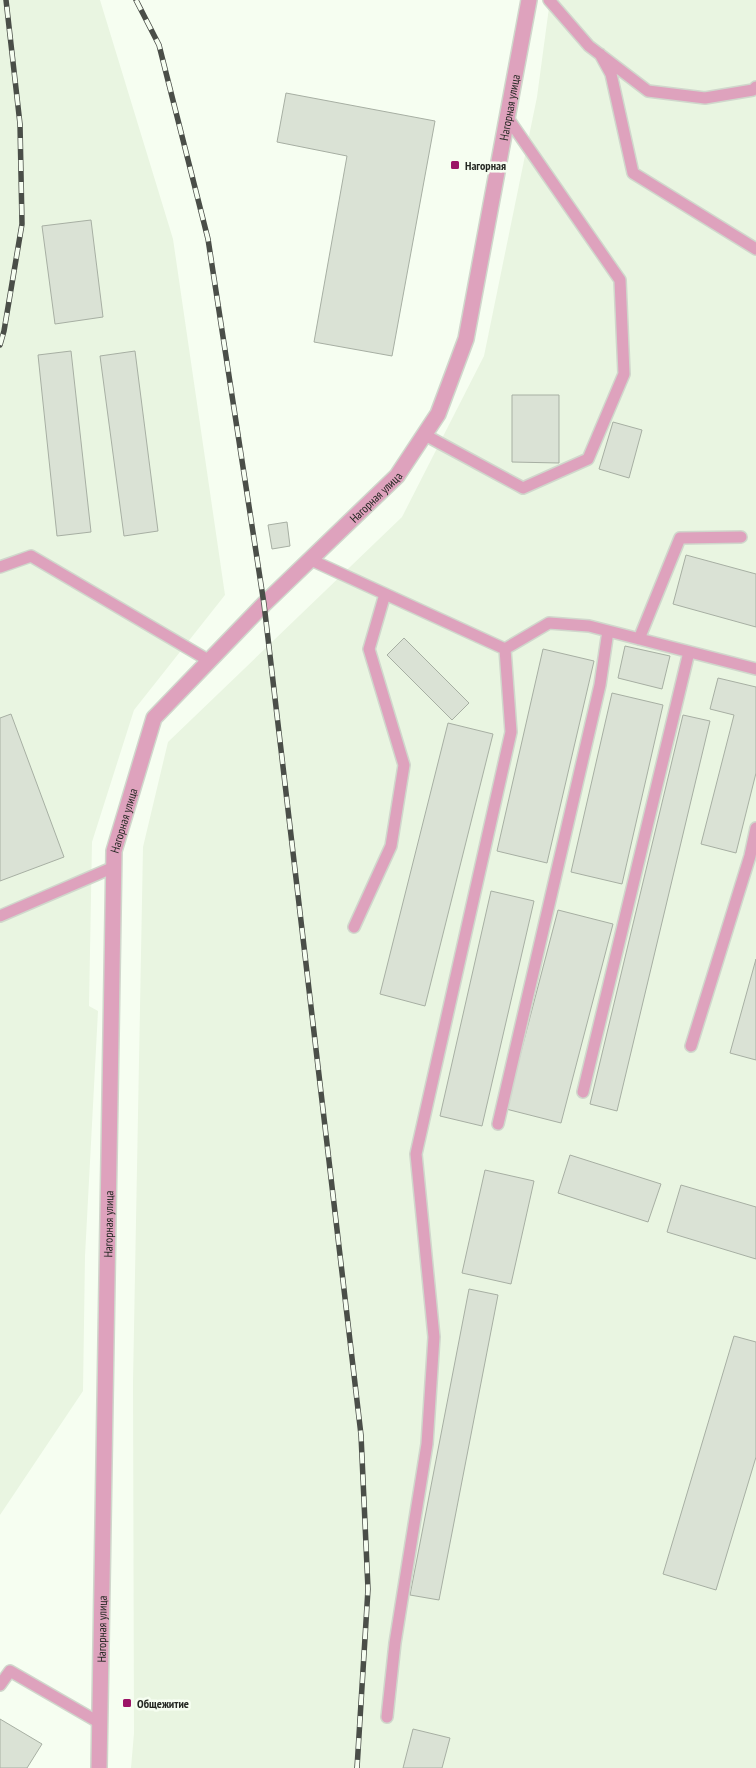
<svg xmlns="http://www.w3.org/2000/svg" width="756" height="1768" font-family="'PT Sans Narrow',sans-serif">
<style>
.built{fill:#e9f5e1}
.building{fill:#dae2d5;stroke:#a7afa3}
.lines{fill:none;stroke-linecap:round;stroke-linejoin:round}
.lane-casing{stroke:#d0d7cc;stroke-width:14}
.street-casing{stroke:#d0d7cc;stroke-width:18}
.lane{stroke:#dea2bd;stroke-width:11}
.street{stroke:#dea2bd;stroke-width:15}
.rail-casing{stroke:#4a4e48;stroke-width:5.5}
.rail{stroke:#f6fef1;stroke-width:4;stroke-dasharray:11;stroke-linecap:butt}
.poi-dot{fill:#9b1466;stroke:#f6fef1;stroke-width:2}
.labels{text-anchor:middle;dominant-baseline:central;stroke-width:5;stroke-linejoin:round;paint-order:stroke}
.street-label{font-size:12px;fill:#252823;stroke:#f6fef1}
.poi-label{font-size:12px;font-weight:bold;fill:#252823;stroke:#f6fef1;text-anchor:start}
</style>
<rect width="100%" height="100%" fill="#f6fef1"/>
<path class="built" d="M0,0H100L173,239L225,595L134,710L92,842L89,1006L98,1011L85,1256L83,1391L0,1515Z
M550,0H756V1768H131L134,1733L133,1382L143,847L168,742L402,517L484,356L537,97Z"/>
<path class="building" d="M286,93L435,121L392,356L314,342L347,156L277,142Z
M91,220L103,317L55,324L42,226Z
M71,351L91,532L57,536L38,355Z
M135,351L158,531L124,536L100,356Z
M512,395H559V463L512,462Z
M613,422L642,430L629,478L599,469Z
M287,522L290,546L272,549L268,525Z
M686,555L756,574V627L673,604Z
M404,638L469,703L452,720L387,655Z
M625,646L670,656L662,689L618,678Z
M543,649L594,661L547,863L497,851Z
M718,678L756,687V773L736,853L701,844L734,715L710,709Z
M612,693L663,705L622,884L571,872Z
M11,714L64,857L0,881V718Z
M683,715L710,721L617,1111L590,1104Z
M448,723L493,734L425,1006L380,994Z
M491,891L534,901L482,1126L440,1116Z
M558,910L613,924L561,1123L506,1109Z
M756,959V1060L730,1053Z
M570,1155L661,1184L648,1222L558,1193Z
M485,1170L534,1181L511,1284L462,1273Z
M681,1185L756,1207V1259L667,1232Z
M469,1289L498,1295L439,1600L410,1595Z
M734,1336L756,1342V1457L716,1590L663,1574Z
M0,1719L42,1744L27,1768H0Z
M413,1729L450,1738L442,1768H403Z"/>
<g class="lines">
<g class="lane-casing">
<path id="lane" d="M549,0L589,46L648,91L705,98L753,90L756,87
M600,54L611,74L633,173L756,249
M425,435L523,488L588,459L624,374L620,280L507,117
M309,559L505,649L549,623L589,626L756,669
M0,567L31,556L208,660
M639,639L680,538L741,537
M0,916L114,867
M354,927L391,846L404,765L369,649L385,594
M691,1046L750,856L756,828
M583,1092L689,652
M498,1124L600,685L608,631
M0,1685L10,1671L100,1723
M387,1717L395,1643L427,1444L434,1337L416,1154L511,732L505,649"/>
</g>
<g class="street-casing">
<g id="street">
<path id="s1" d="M99,1768L114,851L154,718L264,604L397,476L438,414L466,339L529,0"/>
</g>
</g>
<use href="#lane" class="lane"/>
<use href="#street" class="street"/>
<g class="rail-casing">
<path id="rail" d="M136,0L159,45L208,239L264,604L361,1435L368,1589L357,1768
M0,345L4,331L22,224L20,124L6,0"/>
</g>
<use href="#rail" class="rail"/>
</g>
<g class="poi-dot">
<rect x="450" y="160" width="10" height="10" rx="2.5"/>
<rect x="122" y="1698" width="10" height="10" rx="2.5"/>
</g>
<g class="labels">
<g class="street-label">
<text stroke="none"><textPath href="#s1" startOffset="1789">Нагорная улица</textPath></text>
<text stroke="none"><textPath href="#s1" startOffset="1369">Нагорная улица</textPath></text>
<text stroke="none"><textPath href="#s1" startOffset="949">Нагорная улица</textPath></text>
<text stroke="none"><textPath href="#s1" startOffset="544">Нагорная улица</textPath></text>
<text stroke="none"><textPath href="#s1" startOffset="139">Нагорная улица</textPath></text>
</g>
<g class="poi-label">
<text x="465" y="165">Нагорная</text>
<text x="137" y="1703">Общежитие</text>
</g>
</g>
</svg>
